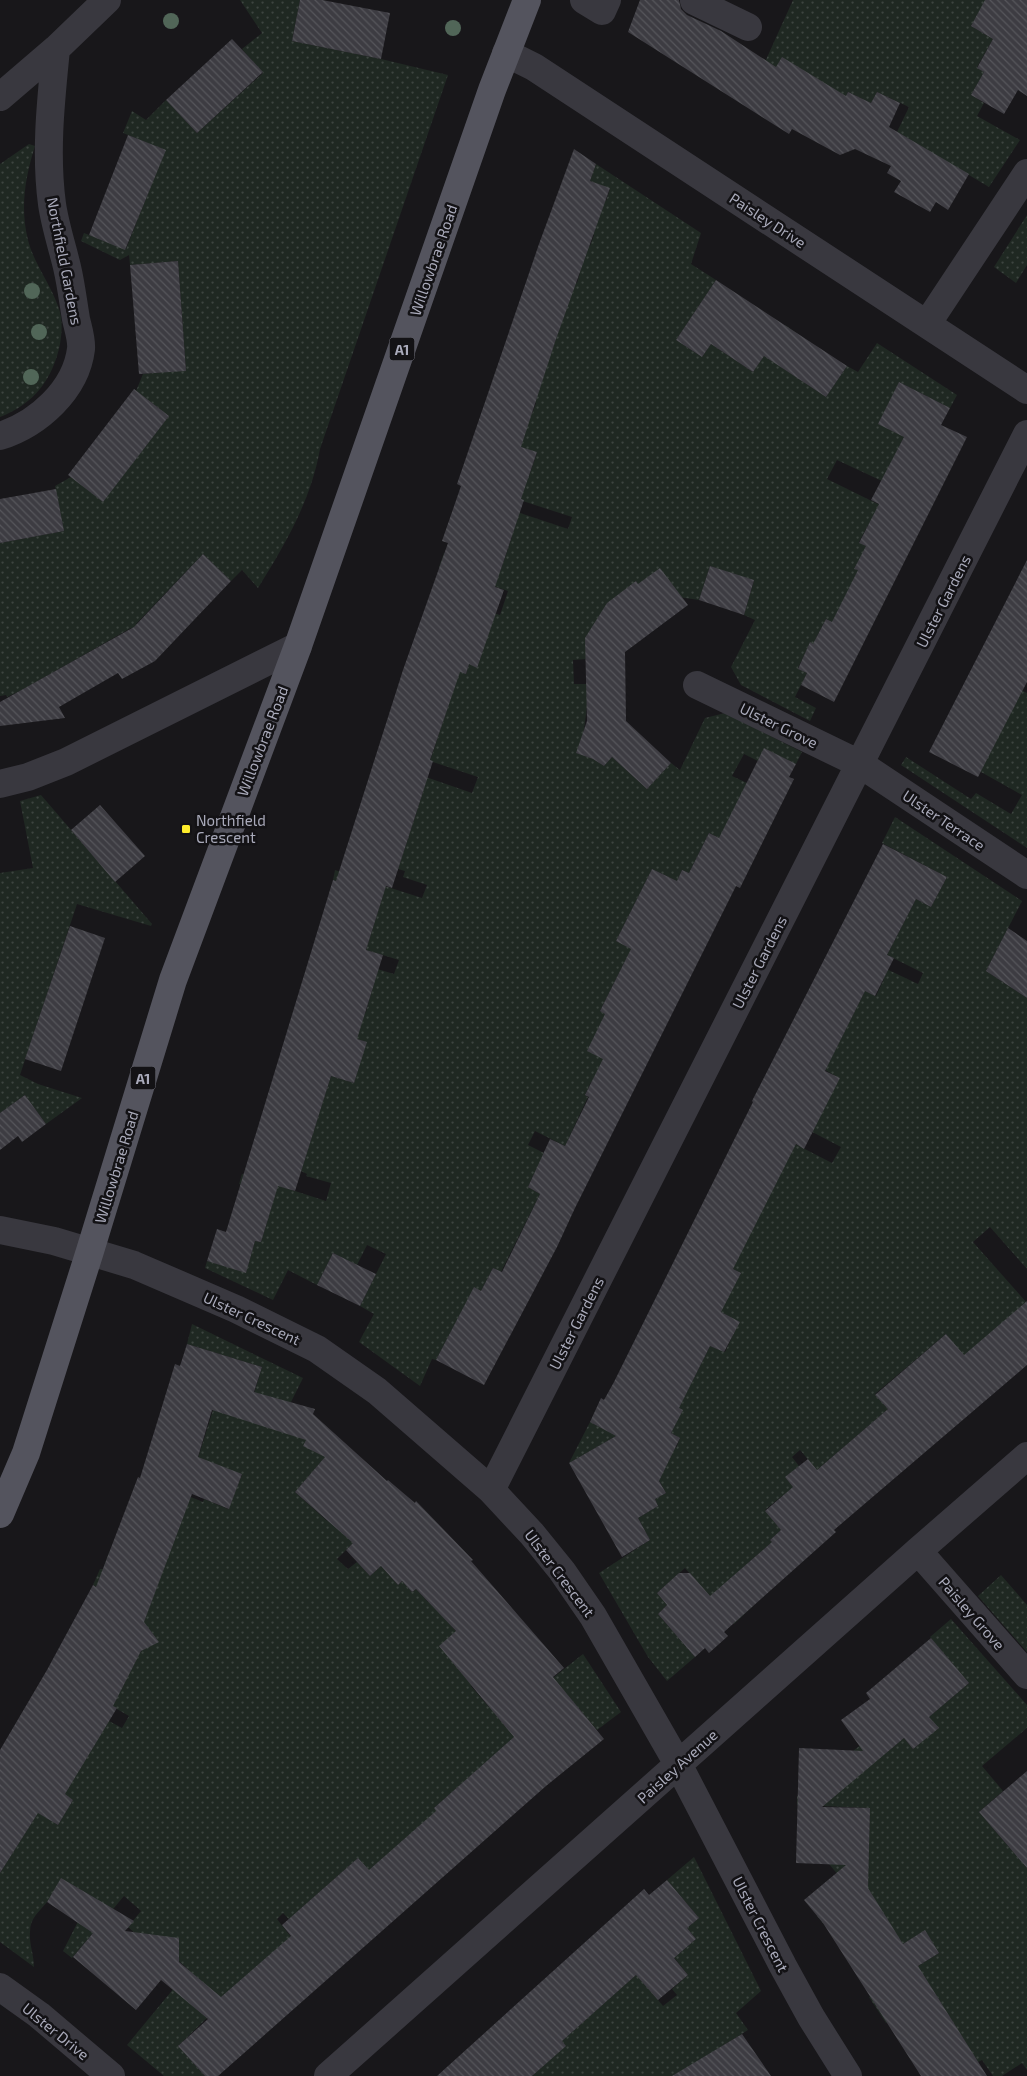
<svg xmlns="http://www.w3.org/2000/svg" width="1027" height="2076" font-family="'Exo 2',sans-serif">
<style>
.green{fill:url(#green-dots)}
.building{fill:url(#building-back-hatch)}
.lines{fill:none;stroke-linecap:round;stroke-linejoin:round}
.minor{stroke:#39383f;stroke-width:28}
.major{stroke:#54545e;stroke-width:28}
.tree{fill:#516658}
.poi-dot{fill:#feec2b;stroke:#131215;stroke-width:2}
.labels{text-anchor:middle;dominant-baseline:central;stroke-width:5;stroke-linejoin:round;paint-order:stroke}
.shield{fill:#131215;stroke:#7c7c88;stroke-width:1}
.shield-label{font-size:14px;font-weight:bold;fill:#a9aaba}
.street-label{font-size:15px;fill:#a9aaba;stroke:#131215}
.poi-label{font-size:15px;fill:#a9aaba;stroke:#131215;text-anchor:start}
</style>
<defs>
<pattern id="green-dots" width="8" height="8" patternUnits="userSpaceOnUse" patternTransform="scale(1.25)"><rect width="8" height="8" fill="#1f2822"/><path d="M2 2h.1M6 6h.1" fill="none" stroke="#3d4440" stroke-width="1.8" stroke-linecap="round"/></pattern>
<pattern id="building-back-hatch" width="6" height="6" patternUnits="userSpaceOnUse" patternTransform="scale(1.25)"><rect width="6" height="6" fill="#3d3c42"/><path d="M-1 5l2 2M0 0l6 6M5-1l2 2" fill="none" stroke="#56565b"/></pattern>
</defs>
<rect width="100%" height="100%" fill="#18171a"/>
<path class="green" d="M240,0H300L292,41L381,59L448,75L320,449C311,500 285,545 258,588L242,570L231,581L203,554L136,624L164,651L154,661L131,628L22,690L7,697L6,695L0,696V543L64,531L55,486L71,477L103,501L169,416L136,391L143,374L186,370L178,261L130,265L129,255L120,260L81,241L84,233L126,249L165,150L123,133L132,111L146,120L166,100L197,133L263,73L242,49L262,33Z
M793,0H1025L977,16L971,26L993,39L977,67L984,72L971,95L984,103L977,116L1020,140L989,187L897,132L909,107L877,92L871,103L848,92L827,136L746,104Z
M29,144L35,146C25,178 20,208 28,240C34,264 50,283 58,306C63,318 62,332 60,344C53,379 34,404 0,417V164Z
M596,164L701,233L691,264L716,280L676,340L702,357L711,344L753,372L785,325L798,334L778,365L826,397L847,366L858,372L877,343L957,395L950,408L899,382L904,437L882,481L837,460L827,479L890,510L868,525L859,542L871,549L855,568L891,587L832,622L826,619L816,638L820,647L810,643L798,668L807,673L795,697L816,708L810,721L741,685L731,667L755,620L744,615L754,581L710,566L699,600L644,592L636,581L587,659L573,660L574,684H587V706L584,730L577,753L593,759L604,766L612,757L647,789L671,763L680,770L705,718L725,713L802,752L796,764L765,749L758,761L744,754L732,776L747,783L721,839L709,833L689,873L682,870L677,881L652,869L616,941L641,953L625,961L600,1011L631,1027L590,1084L585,1095L588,1097L565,1146L535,1131L528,1145L550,1156L533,1176L528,1187L540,1194L501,1272L493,1268L481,1291L474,1288L436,1360L432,1359L420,1386L359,1342L374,1314L360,1306L386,1254L367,1245L357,1265L333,1253L317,1285L288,1270L273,1300L205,1268L207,1261L246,1272L255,1241L261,1242L275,1195L239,1184L242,1174L326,1201L331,1183L306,1176L307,1174L301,1171L331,1076L354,1083L366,1042L342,1034L366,1012L373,986L364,965L394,974L399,960L366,950L383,895L333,880L335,870L422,898L427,885L403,877L405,871L398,869L423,792L392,781L397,767L472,793L478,777L430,761L454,688L425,678L431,662L466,674L469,664L477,667L483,650L470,645L482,609L500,615L508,591L439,567L444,553L500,572L512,537L491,530L499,506L568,529L572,517L504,495L508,469L529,476L537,453L521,447L481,415L482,412L513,422L517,410L532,414L536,403L532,401C549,362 562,323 573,282L577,283L580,273L576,271V241L590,246L594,235L589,233L601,200L606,201L610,189L590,181Z
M1027,215V265L1016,283L994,267Z
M996,678L1027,693V848L901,765L906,757L971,799L976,793L1011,814L1022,795L981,772Z
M41,795L152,924L151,926L77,904L20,1075L38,1084L82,1098L46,1124L25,1095L0,1113V873L33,868L20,801Z
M895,817L1022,901L986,971L1027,998V1269L990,1227L973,1242L1027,1303L964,1356L946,1334L875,1394L888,1409L817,1470L800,1450L792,1457L799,1466L786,1478L810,1506L798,1515L782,1496L765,1510L781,1530L770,1540L772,1542L730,1579L753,1606L734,1624L685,1568L657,1593L667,1605L658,1614L695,1657L667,1681L648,1657L599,1573L650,1540L638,1518L658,1506L655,1499L666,1493L657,1477L618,1435L569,1463L590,1422L609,1432L676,1448L680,1438L671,1433L682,1410L665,1402L692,1382L710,1346L725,1352L739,1322L713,1308L741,1273L733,1269L766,1129L832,1163L841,1147L797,1124L839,1078L825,1070L865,991L876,996L884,979L873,974L878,965L918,984L923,973L887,955L916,899L931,907L947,877L882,843Z
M192,1324L303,1378L291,1402L281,1432L341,1439L295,1492L326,1520L358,1538L337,1559L348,1569L357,1562L370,1576L381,1566L398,1585L402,1581L412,1592L416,1589L428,1602L438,1593L447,1621L489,1670L471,1686L489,1707L544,1685L583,1654L621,1712L597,1730L563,1690L566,1770L509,1742L434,1808L442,1817L387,1890L358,1858L296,1913L312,1931L331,1964L283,1913L277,1919L291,1937L178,2046L205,2076H164L127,2045L189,1970L173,1956L154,1950L128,1927L141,1911L124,1896L72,1958L63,1951L91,1896L62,1879C57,1886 52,1895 47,1902C39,1912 30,1918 30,1932C29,1944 34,1955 34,1967L0,1942V1873L34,1819L37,1812L58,1825L73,1800L52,1787L109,1721L122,1728L129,1716L72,1683L140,1653L154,1636L151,1632L137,1624L143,1611L93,1585L100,1569H103L109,1552L191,1497L203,1502L204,1499L228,1509L242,1475L198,1458L213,1410L246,1420L262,1367L187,1344Z
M1001,1575L1027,1605V1652L978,1596Z
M951,1619L1027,1705V1728L982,1766L1003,1791L979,1812L1027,1868V2070L1022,2063L1002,2076H993L982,2060L978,2062L934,1992L886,2023L869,1997L939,1953L925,1931L903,1944L827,1928L817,1916L849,1888L829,1864L868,1865L870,1808L797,1805V1796L834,1797L835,1776H853L854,1750L875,1735L887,1752L904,1738L913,1749L938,1728L929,1717L969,1683L930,1637Z
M694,1857L761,1991L736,2013L748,2030L700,2060L709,2076H532L565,2046L562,2041L637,1974L663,2006L677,1995L672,1989L688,1975L670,1952L680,1953L696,1939L687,1928L699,1918L667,1880Z"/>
<path class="building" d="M300,0H322L390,13L381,59L292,41Z
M640,0H679L681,9L687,15L721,31L776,67L782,57L846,96L848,92L871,103L877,92L900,103L889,127L969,174L948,210L936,202L930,212L894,192L901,181L887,173L891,166L855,149L840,155L792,129L789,134L628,32Z
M985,0H1027V96L1018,90L1004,114L971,95L984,72L977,68L993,39L971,26Z
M232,39L263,72L197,133L166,100Z
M128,135L166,150L125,250L89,235Z
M574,149L596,164L590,181L610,188L555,342L521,447L537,452L521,499L524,500L495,587L504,590L477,668L469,664L466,674L460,672L430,760L433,761L392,888L386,886L366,950L383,955L357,1039L367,1042L354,1083L331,1076L295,1191L278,1186L261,1242L255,1241L246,1273L207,1261L217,1229L226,1232L333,880L336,881L403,670L448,543L442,541L461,486L457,484L539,244Z
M178,261L186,371L139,374L130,265Z
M716,280L847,366L826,397L764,356L753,372L711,344L702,357L676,340Z
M899,382L950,408L941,425L967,437L834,702L801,685L807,673L798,669L810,642L813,644L826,619L832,622L858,570L854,569L866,546L859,543L879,504L871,500L904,437L878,424Z
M134,389L169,416L103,502L68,475Z
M56,489L64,531L0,543V499Z
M203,554L231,581L155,661L122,679L118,673L59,707L65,718L0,726V702L134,627Z
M1027,560V682L978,777L929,752Z
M710,566L754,580L744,615L699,600Z
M660,568L688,605L625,652L626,721L671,763L647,789L612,757L604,766L593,759L576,753L587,721L585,638L607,603L636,581L638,584Z
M764,748L796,764L789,777L794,779L740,888L736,886L575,1208L557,1247L484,1385L436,1360L474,1287L481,1291L493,1268L502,1272L540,1194L528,1187L550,1139L565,1146L589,1097L585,1095L603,1059L587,1051L605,1014L600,1011L631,949L616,941L652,869L677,881L682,870L689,873L709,833L719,838Z
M100,805L145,856L115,882L71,830Z
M883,844L947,877L931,907L916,899L887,955L894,958L875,996L865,991L825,1071L840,1078L804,1149L796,1144L733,1269L741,1273L721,1312L740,1322L724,1352L710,1346L679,1408L683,1410L671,1433L680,1438L659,1481L666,1493L655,1499L658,1506L638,1518L650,1540L622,1557L569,1463L616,1436L590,1422L601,1398L604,1400L614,1382L738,1132L753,1102L752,1101Z
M70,926L105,938L61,1071L25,1059Z
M1008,928L1027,941V998L986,971Z
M25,1095L46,1124L22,1142L18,1136L0,1150V1113Z
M333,1253L376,1274L360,1306L317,1285Z
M1027,1301V1365L834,1530L836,1532L724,1632L728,1636L709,1653L705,1648L695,1657L658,1614L667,1605L657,1593L679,1573H690L710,1596L772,1542L770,1540L781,1530L765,1511L793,1487L785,1477L808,1459L817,1470L888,1409L875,1395L946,1334L964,1355Z
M187,1344L262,1367L254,1392L315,1409L313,1414L387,1481L388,1480L415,1503L416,1501L473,1560L471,1561L564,1668L553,1677L604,1739L546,1786L218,2076H205L178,2046L208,2019L161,1980L136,2010L73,1957L93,1933L47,1902L61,1878L134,1921L125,1931L179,1938V1962L221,1997L291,1936L282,1925L358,1858L369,1870L436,1811L434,1808L514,1737L439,1646L456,1631L416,1589L412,1592L402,1581L398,1585L381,1566L370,1576L346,1550L353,1543L295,1492L325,1457L303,1446L306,1440L212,1410L198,1457L242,1474L229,1509L192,1494L144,1622L159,1642L141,1651L113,1706L117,1708L65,1794L73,1800L58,1825L38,1813L0,1873V1750L47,1670L93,1585L96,1587L138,1477L140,1478L175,1364L180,1366Z
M931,1638L969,1683L929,1717L939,1728L913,1749L904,1738L822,1807L870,1808L868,1888L903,1944L925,1930L939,1953L918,1966L987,2076H921L823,1923L804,1900L846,1865L796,1863L799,1748L863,1751L841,1720L870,1699L866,1693Z
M1027,1771V1868L979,1812Z
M667,1880L699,1918L687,1928L696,1939L674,1958L688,1975L658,2000L636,1975L562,2041L566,2046L532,2076H437L644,1889L649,1895Z
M742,2034L771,2076H672Z"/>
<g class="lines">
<path class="minor" d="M584,0L602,11L607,0
M694,1L748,27
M506,53L534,67L1027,390
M0,97L56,49L107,0
M927,324L1027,173
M0,436C38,424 76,390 81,349C82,340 78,328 76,319C73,301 71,284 67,267C62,246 55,225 52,204C45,152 51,100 56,49
M697,685L860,764L1027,875
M0,784L28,777L66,762L298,646
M0,1230L54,1241L134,1265L236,1309L317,1349L377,1391L491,1490L532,1534L562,1571L593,1616L678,1764L783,1966L811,2017L848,2076
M491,1490L1027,434
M918,1551L1027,1675
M0,1987L39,2015L111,2076
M328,2076L918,1551L1027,1456"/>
<path class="major" d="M0,1514L26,1453L90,1251L173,980L298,646L492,90L527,0"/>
</g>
<g class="tree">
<circle cx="171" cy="21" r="8"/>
<circle cx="453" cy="28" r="8"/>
<circle cx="32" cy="291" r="8"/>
<circle cx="39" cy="332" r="8"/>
<circle cx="31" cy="377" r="8"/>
</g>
<rect class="poi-dot" x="181" y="824" width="10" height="10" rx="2.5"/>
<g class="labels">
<g class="shield">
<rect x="389.5" y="337.5" width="25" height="23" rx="4"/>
<rect x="130.5" y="1066.5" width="25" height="23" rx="4"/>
</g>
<g class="shield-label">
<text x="402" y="349">A1</text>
<text x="143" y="1078">A1</text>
</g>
<g class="street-label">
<text transform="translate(768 220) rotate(33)">Paisley Drive</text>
<text transform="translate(433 260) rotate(-71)">Willowbrae Road</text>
<text transform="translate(65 261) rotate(79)">Northfield Gardens</text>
<text transform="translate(943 601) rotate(-63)">Ulster Gardens</text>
<text transform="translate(779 725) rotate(26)">Ulster Grove</text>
<text transform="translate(262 741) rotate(-69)">Willowbrae Road</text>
<text transform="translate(944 820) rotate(34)">Ulster Terrace</text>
<text transform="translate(759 962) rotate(-63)">Ulster Gardens</text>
<text transform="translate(116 1167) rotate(-73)">Willowbrae Road</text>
<text transform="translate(252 1318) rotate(25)">Ulster Crescent</text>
<text transform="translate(576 1323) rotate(-63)">Ulster Gardens</text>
<text transform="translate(560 1573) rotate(53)">Ulster Crescent</text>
<text transform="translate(972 1613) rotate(49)">Paisley Grove</text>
<text transform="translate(677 1766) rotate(-42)">Paisley Avenue</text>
<text transform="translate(761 1924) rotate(63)">Ulster Crescent</text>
<text transform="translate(56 2031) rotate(39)">Ulster Drive</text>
</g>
<g class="poi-label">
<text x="196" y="820">Northfield<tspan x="196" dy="17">Crescent</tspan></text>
</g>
</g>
</svg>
